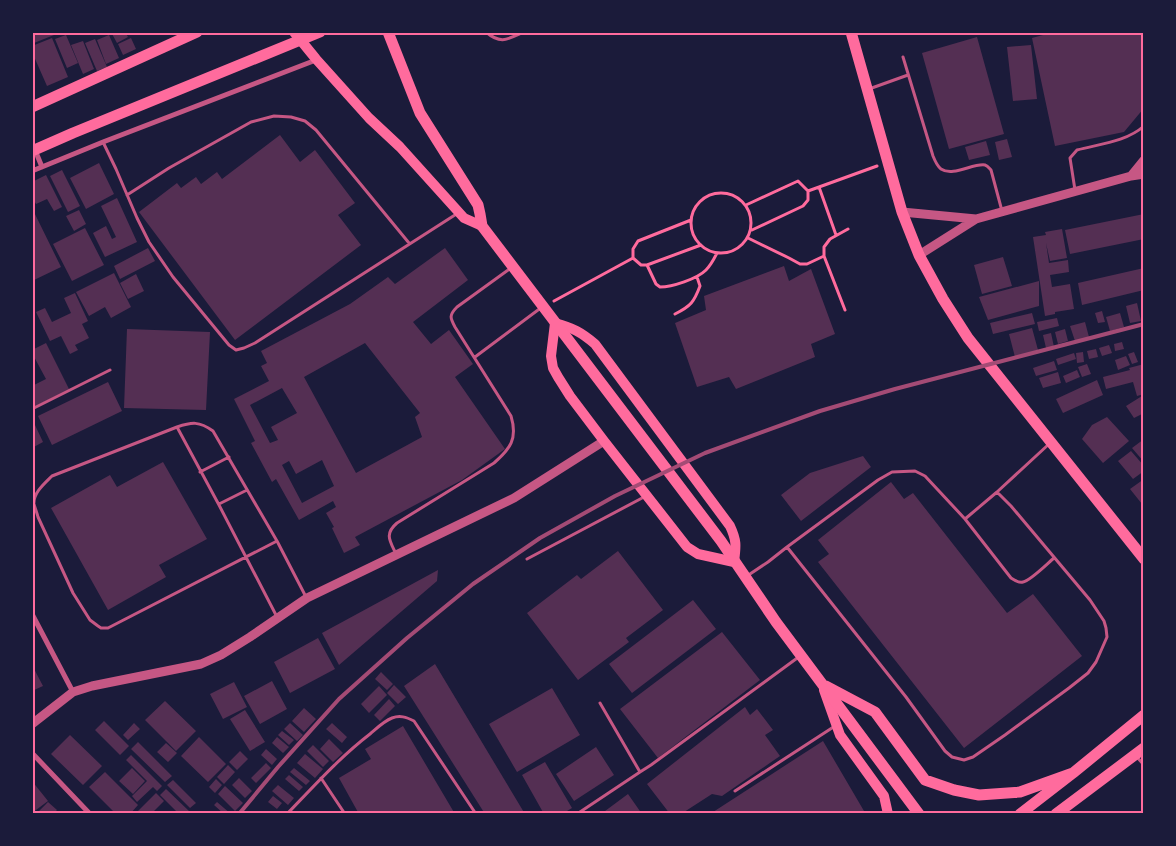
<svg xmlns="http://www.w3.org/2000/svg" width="1176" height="846" font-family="Overpass,sans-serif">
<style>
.building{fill:#542f53;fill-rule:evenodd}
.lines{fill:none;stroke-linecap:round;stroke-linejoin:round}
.path{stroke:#ff6b9d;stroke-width:3}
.service{stroke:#c65784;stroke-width:3}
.minor{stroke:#c65784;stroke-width:5}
.tertiary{stroke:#c65784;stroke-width:9}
.secondary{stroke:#ff6b9d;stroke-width:10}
.primary{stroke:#ff6b9d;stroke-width:11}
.rail{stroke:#a44b75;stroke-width:4}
.neatline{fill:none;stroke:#ff6b9d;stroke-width:2}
</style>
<rect width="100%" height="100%" fill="#1b1b3a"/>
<path class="building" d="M32,32H59V33L34,43L32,39Z
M111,32H125L128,37L117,43Z
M1054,32H1144V108L1124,132L1055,146L1032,38Z
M66,35L78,63L67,68L55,39Z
M109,35L119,58L106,64L97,40Z
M977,37L1004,134L949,149L922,53Z
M52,38L68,77L47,86L32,52V46Z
M131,38L136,49L123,55L118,44Z
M95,39L107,67L97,71L85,43Z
M83,41L94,69L83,74L71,45Z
M1031,45L1037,99L1013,101L1007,47Z
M280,135L300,162L315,150L355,203L338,215L361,245L235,340L139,212L177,183L181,188L196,177L201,184L217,172L222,179Z
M1007,139L1012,157L999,160L995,142Z
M986,141L990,155L969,160L965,147Z
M99,163L114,194L86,209L70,178Z
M62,170L80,206L68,212L50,176Z
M46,175L62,207L54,211L47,199L36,204L32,197V182Z
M117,198L137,242L105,257L93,233L106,226L112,239L116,237L101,206Z
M32,208L61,267L32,281Z
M79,210L86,224L74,231L66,216Z
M1144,214V239L1070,254L1065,230Z
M85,228L104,265L72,281L53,244Z
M1062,229L1067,258L1050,261L1046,243L1049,263L1068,260L1069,272L1050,275L1052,287L1070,284L1074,309L1055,312V314L1045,316L1033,237L1046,235L1045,232Z
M148,248L155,261L120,279L114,266Z
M445,248L468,280L413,322L431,344L449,330L473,364L455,377L505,449L462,480L355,537L360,545L344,553L332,528L334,527L326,513L336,507L333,501L299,520L276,479L272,482L251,443L255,441L234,399L269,381L261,366L267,363L261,351L350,304L388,277L395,284ZM365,343L420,413L415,417L422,437L356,473L304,377ZM282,388L297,413L271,427L278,440L270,443L250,405ZM322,460L334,486L302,503L282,465L289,461L296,474Z
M1003,257L1012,286L982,294L974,265Z
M784,266L789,281L811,269L835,334L811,344L815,357L736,389L729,377L697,387L675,323L706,310L704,296Z
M1144,268V290L1082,305L1078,283Z
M114,273L131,307L111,318L105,307L89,316L76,292Z
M136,274L144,291L128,299L120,283Z
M1039,281V306L988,320L979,297Z
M75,293L88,321L82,324L89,338L75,345L78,350L70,354L61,336L50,341L36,312L45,308L52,322L71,313L64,298Z
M1137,303L1141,321L1130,323L1126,306Z
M1102,311L1105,322L1098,323L1095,313Z
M1032,313L1035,324L993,334L990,323Z
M1120,313L1124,327L1110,331L1106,317Z
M1057,318L1059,326L1039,331L1037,322Z
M1085,322L1089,337L1075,341L1070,326Z
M1032,328L1038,350L1015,357L1009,334Z
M127,329L210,332L206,410L124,408Z
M1065,329L1068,341L1058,344L1055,332Z
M1051,333L1054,347L1046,348L1043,335Z
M1122,342L1124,349L1115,351L1114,344Z
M46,343L69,389L32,408V386L46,379L32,353V350Z
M1109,345L1112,353L1102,356L1099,348Z
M1096,349L1098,357L1089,359L1087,351Z
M1083,352L1084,362L1077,363L1076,353Z
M1134,352L1138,362L1132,364L1128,354Z
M1074,353L1076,359L1058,365L1056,359Z
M1126,356L1130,365L1118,370L1115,360Z
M1054,361L1057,370L1036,376L1033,368Z
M1087,364L1091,374L1082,377L1078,367Z
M1144,364V394L1137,396L1133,382L1106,389L1103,377L1130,370L1129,368Z
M1077,370L1080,377L1066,383L1063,376Z
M1058,372L1061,383L1043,388L1039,378Z
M1097,380L1103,395L1063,413L1056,399Z
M108,382L122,411L52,445L38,416Z
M1142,396L1144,399V413L1134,418L1126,406Z
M1107,417L1129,441L1103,463L1082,439L1092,425Z
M35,425L43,442L32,448V426Z
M1144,439V462L1132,448Z
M1131,451L1144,466V471L1133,479L1118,461Z
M863,456L871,467L801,521L781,495L810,473Z
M163,462L207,539L159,565L166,577L108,610L51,508L110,475L117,487Z
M1144,479V503L1142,504L1130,489Z
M891,482L904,499L913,493L1007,613L1033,594L1082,656L964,748L818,562L829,554L818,540Z
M618,551L663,610L626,638L629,642L578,680L527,613L577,575L581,579Z
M438,570L437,581L339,665L322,633Z
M693,600L716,629L632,693L609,664Z
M722,632L760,680L658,758L620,709Z
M318,638L335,669L290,693L274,662Z
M435,664L525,814H485L404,686Z
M32,665L43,686L32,691Z
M381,672L393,684L387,690L375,679Z
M272,681L287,709L260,724L244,696Z
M234,682L247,707L223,719L210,694Z
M394,685L406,697L398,704L387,693Z
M379,686L387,695L369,713L361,704Z
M552,688L580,735L517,772L489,724Z
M389,699L395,706L380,721L374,715Z
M165,701L196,731L176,751L145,720Z
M745,707L750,715L757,709L773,730L765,735L780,756L722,796L712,794L681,814H670L647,784Z
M304,708L316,719L304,732L292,721Z
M245,710L265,742L250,751L230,719Z
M104,721L129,746L120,755L95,730Z
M134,723L140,729L128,740L123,735Z
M290,723L303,735L297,741L284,729Z
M332,723L347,737L342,743L326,729Z
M403,726L455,814H359L339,778L371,759L365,749Z
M282,731L294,740L289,745L278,735Z
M70,735L102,766L83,785L51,754Z
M199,737L226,764L208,782L181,756Z
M277,737L289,747L283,753L272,743Z
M329,739L343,753L333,762L320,749Z
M823,741L864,811V814H710Z
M138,742L172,776L165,782L131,749Z
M166,743L177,753L168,762L157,752Z
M313,745L329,761L323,767L307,751Z
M596,747L614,775L574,801L556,774Z
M266,749L277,759L272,765L261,755Z
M240,751L248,759L237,770L229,762Z
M305,754L323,769L315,778L297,763Z
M131,755L162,786L157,791L153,787L137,802L132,796L147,781L126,760Z
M545,762L572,808L562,814H544L522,775Z
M266,763L271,768L256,783L251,778Z
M228,765L235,772L224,784L217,777Z
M132,768L145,781L133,794L119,781Z
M294,768L310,781L306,785L290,772Z
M105,772L138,805L130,814H116L89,787Z
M289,775L303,787L299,791L285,779Z
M239,778L252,791L245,798L232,785Z
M216,779L222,785L215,793L209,787Z
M173,780L196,803L190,808L167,785Z
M32,781L48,801L32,813Z
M278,785L294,798L288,805L272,791Z
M225,786L243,803L235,811L218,794Z
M166,789L189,811L186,814H179L160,795Z
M156,793L164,801L151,814H140L138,811Z
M628,794L642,814H601Z
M273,796L282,803L277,809L268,802Z
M48,802L57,810L53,814H36Z
M217,802L231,814H224L214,805Z"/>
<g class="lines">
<path class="path" d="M819,187L836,235
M808,191L877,166
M691 223a30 30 0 1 1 60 0a30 30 0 1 1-60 0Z
M746,205L798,181L808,191V200L803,206L752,230
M691,220L638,241L633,249V258L641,265H647L701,245
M748,238L789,258L800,264H807L824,256
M647,265L656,284L660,287C672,287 697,279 706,270C711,265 714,259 717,253
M554,301L633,258
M845,310L824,256V247L830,239L848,229
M675,314C691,306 694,302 700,286L697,277"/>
<path class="service" d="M486,32C501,45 508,39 524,32
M903,57L933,156C935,161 937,166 941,169C953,177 973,163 985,165C988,166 989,168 991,170L1002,211
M869,89L908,75
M103,142L116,169L137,218L149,242L173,277L229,345L236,350L244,348L255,343L458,213
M1075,190L1070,158L1077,150C1099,144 1126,142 1144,126
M127,195L169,168L251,122L274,116L291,117L305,121L316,130L409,243
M475,357L542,307
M32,409L110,370
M177,427L219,505L277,617
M200,472L229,457
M219,504L247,490
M965,519L1011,578C1014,580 1019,583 1023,582C1030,581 1048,563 1054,558
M277,541L108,628H101L98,626L90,620L73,593L38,517C37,513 35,508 34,504C33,493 45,483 52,476L177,427C192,422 199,421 213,431L277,541L306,597
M787,547L906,697L945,751L952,757L964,760L973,757L1005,735L1069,688L1088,673L1096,662L1107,637L1106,628L1104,621L1090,600L1011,506L997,492
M396,554C390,541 384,534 397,523L494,463C510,449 518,439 511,416L455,327C450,318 449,315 457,307L511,268
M527,559L644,497
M747,576L768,562L787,547L878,480L892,472L915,471L925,476L965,519L997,492L1049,444
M1136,756L1144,765
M640,772L651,765L800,656
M321,778L345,814
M735,791L835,726
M287,814C314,786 340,757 370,734C377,728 384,721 392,718C400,715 406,717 414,721L476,814
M577,814L640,772L600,703"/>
<path class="minor" d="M35,150L42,167
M32,171L103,142L316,60
M32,614L73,692
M32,753L90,814"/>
<path class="tertiary" d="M1131,176L1144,160
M902,212L976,219
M919,255L976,219L1131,176L1144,174
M32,724L73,692L92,686L201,664L221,655L250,637L307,598L514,498L604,441"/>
<path class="secondary" d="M294,32L316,59L369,118L400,147L464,218L482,226
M555,323C573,328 581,332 595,344L730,526C737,541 736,546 734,562L698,554L687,547L604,441L570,396L558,377L553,368L551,356Z
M824,690L840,735L884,796L888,814"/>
<path class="primary" d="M388,32L420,113L478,205L480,214L482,226L721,541L776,622L919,814
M851,32L902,212L919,255L943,299L968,338L1144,559
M32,107L197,32
M32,151L73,133L320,32
M826,686L875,712L925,780L954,790L979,795L1020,792L1073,773
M1020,814L1073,773L1144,715
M1056,814L1144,748"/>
<path class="rail" d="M239,814L278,767L339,699L407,638L473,584L540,538L615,496L705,453L820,411L895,389L1144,324"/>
</g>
<rect width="1176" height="846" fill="none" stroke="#1b1b3a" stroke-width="68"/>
<rect x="34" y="34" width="1108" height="778" class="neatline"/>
</svg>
